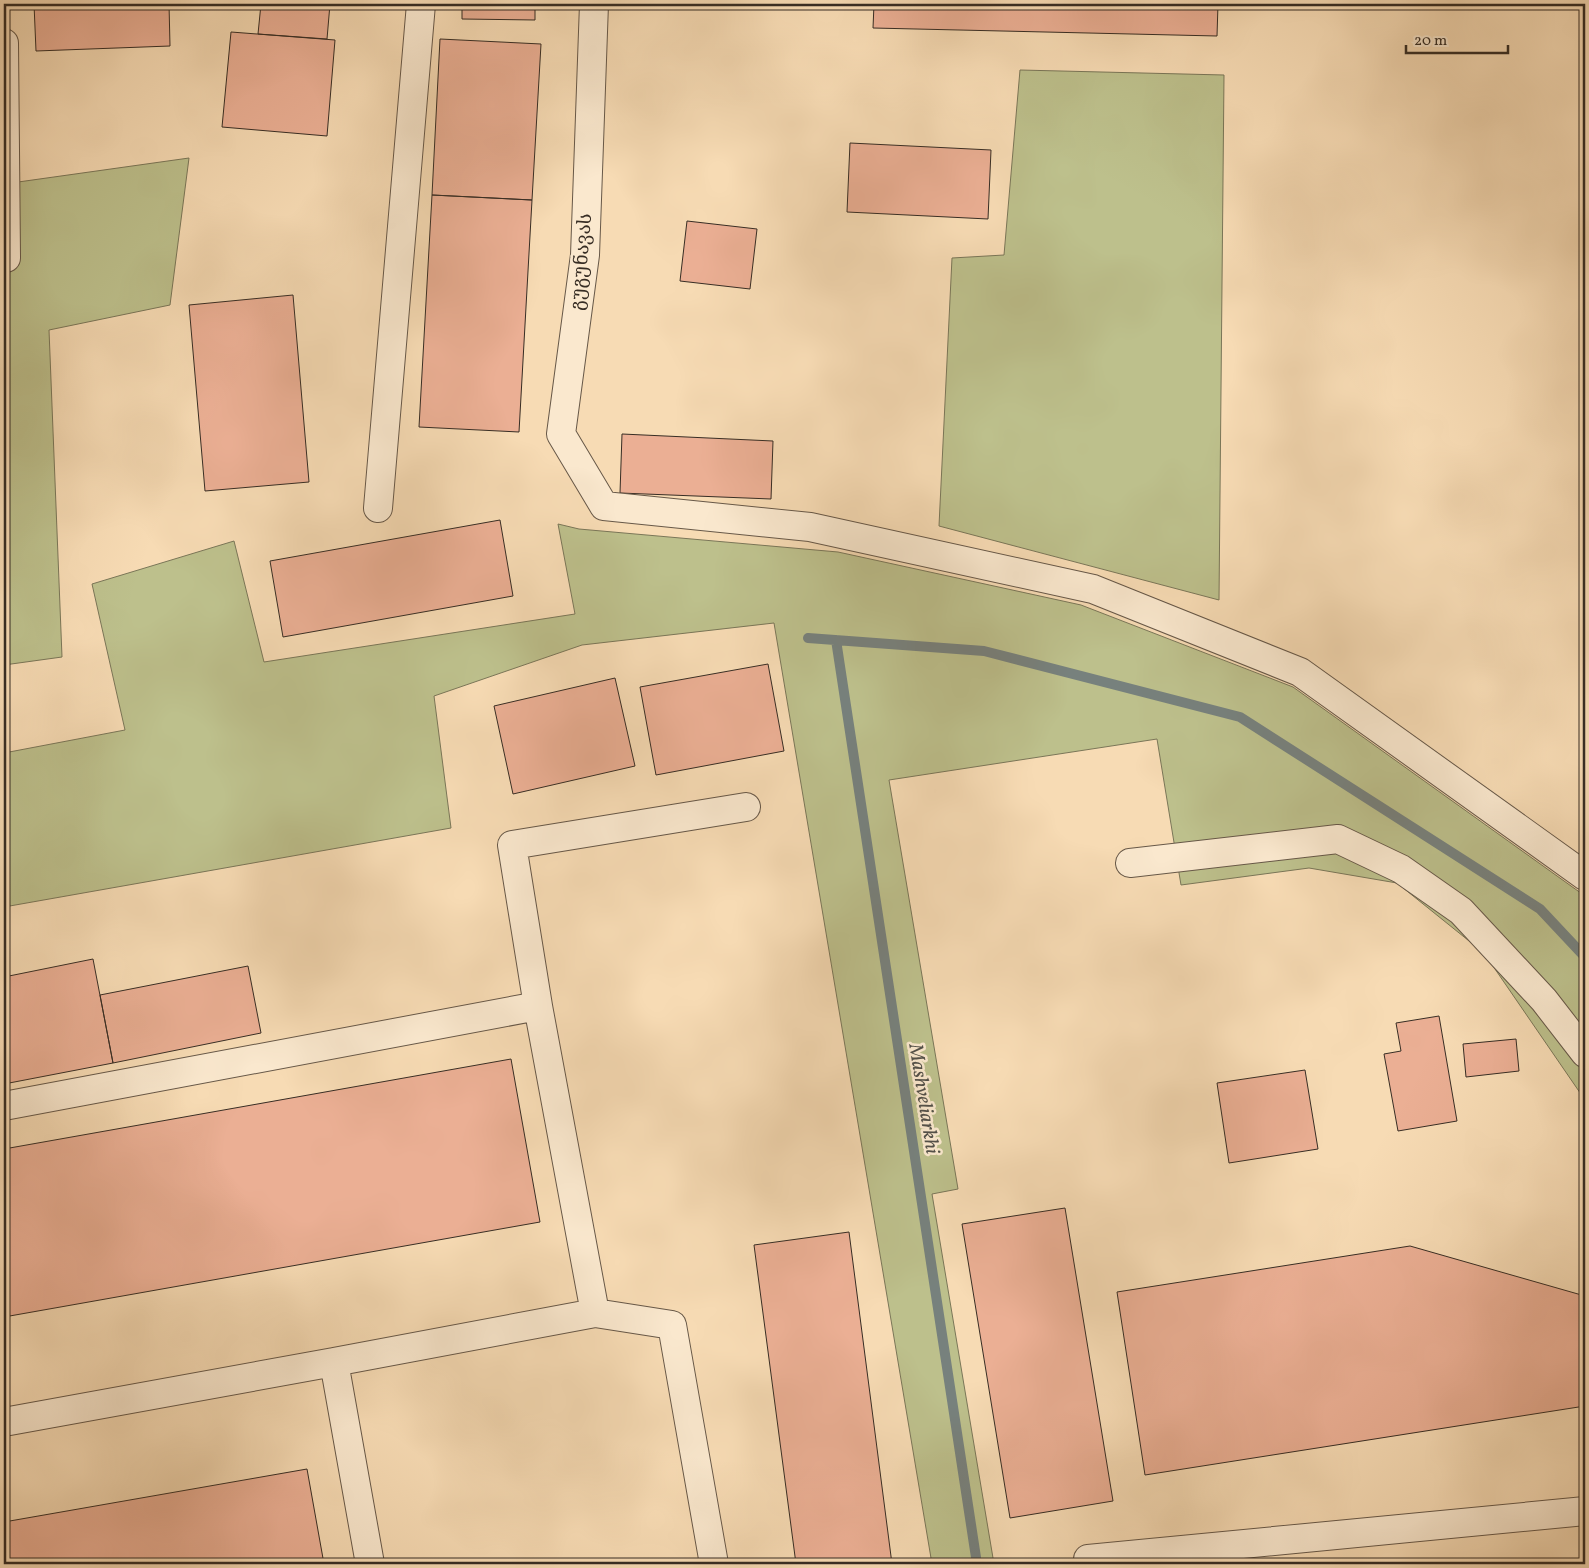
<svg xmlns="http://www.w3.org/2000/svg" width="1589" height="1568" font-family="Vollkorn,'Noto Serif Georgian',serif">
<style>
.green{fill:#bdc08c;stroke:#7a7658}
.lines{fill:none;stroke-linecap:round;stroke-linejoin:round}
.stream{stroke:#77817d;stroke-width:10}
.building{fill:#ebaf94;stroke:#372d24}
.minor-casing{stroke:#675848;stroke-width:30}
.minor{stroke:#fae8ce;stroke-width:28}
.labels{text-anchor:middle;dominant-baseline:central;stroke-width:5;stroke-linejoin:round;paint-order:stroke}
.street-label{font-size:19px;fill:#372d24;stroke:#fae8ce}
.water-label{font-size:20px;font-style:italic;fill:#525049;stroke:#fae8ce}
</style>
<rect width="100%" height="100%" fill="#f7dbb4"/>
<filter id="stains"><feTurbulence type="fractalNoise" baseFrequency=".004" numOctaves="4"/><feColorMatrix values="0 0 0 0 .2 0 0 0 0 .09 0 0 0 0 .02 0 0 0 .5 -.17"/></filter>
<radialGradient id="worn" r=".72"><stop offset=".6" stop-color="#630" stop-opacity="0"/><stop offset="1" stop-color="#630" stop-opacity=".3"/></radialGradient>
<path class="green" d="M1020,70L1224,75L1219,600L939,526L952,258L1004,255Z
M189,158L170,305L49,330L62,657L4,665V184Z
M558,524L579,529L838,552L1081,605L1293,687L1585,896V1100L1484,953L1397,883L1309,868L1181,885L1157,739L889,780L958,1189L932,1194L994,1564H932L774,623L582,645L434,696L451,828L4,907V753L125,730L92,584L234,541L264,662L575,614Z"/>
<g class="lines">
<path class="stream" d="M808,638L984,651L1240,717L1540,909L1585,957
M836,640L977,1564"/>
</g>
<path class="building" d="M34,4H169L170,46L36,51Z
M261,4H330L327,39L258,34Z
M462,4H535V20L462,19Z
M874,4H1218L1217,36L873,28Z
M231,32L335,40L327,136L222,127Z
M440,39L541,44L532,200L432,195Z
M850,143L991,150L988,219L847,212Z
M432,195L532,200L519,432L419,427Z
M687,221L757,229L750,289L680,281Z
M293,295L309,482L205,491L189,305Z
M622,434L773,441L771,499L620,493Z
M500,520L513,596L283,637L270,561Z
M768,664L784,751L656,775L640,687Z
M615,678L635,766L513,794L494,706Z
M93,959L113,1063L4,1084V977Z
M248,966L261,1033L113,1063L100,995Z
M1439,1016L1457,1121L1398,1131L1384,1054L1401,1051L1396,1023Z
M1516,1039L1519,1071L1466,1077L1463,1044Z
M511,1059L540,1222L4,1317V1149Z
M1305,1070L1318,1149L1229,1163L1217,1083Z
M1065,1208L1113,1501L1010,1518L962,1224Z
M849,1232L892,1564H796L754,1245Z
M1410,1246L1585,1296V1406L1145,1475L1117,1292Z
M307,1469L324,1564H4V1522Z"/>
<g class="lines">
<g class="minor-casing">
<path id="minor" d="M594,4L585,255L561,434L604,506L810,527L1093,589L1300,672L1585,876
M4,43L6,258
M378,508L421,4
M1130,863L1338,839L1401,869L1461,911L1544,1000L1585,1053
M538,1006L512,845L746,807
M4,1106L538,1006L595,1313L334,1362
M595,1313L672,1325L714,1564
M4,1422L334,1362L370,1564
M1088,1559L1585,1511"/>
</g>
<use href="#minor" class="minor"/>
</g>
<g class="labels">
<g class="street-label">
<text transform="translate(582 262) rotate(-85)">გუგუნავას</text>
</g>
<g class="water-label">
<text transform="translate(923 1099) rotate(81)">Mashveliarkhi</text>
</g>
</g>
<rect width="1589" height="1568" fill="none" stroke="#f7dbb4" stroke-width="20"/>
<rect x="5" y="5" width="1579" height="1558" fill="none" stroke="#372d24" stroke-width="2.5"/>
<rect x="10" y="10" width="1569" height="1548" fill="none" stroke="#372d24"/>
<path d="M1406 45v8h102v-8" fill="none" stroke="#372d24" stroke-width="2.5"/>
<text x="1414" y="45" font-size="15" fill="#372d24" stroke="#fae8ce" stroke-width="4" paint-order="stroke">20 m</text>
<rect width="100%" height="100%" filter="url(#stains)"/>
<rect width="100%" height="100%" fill="url(#worn)"/>
</svg>
